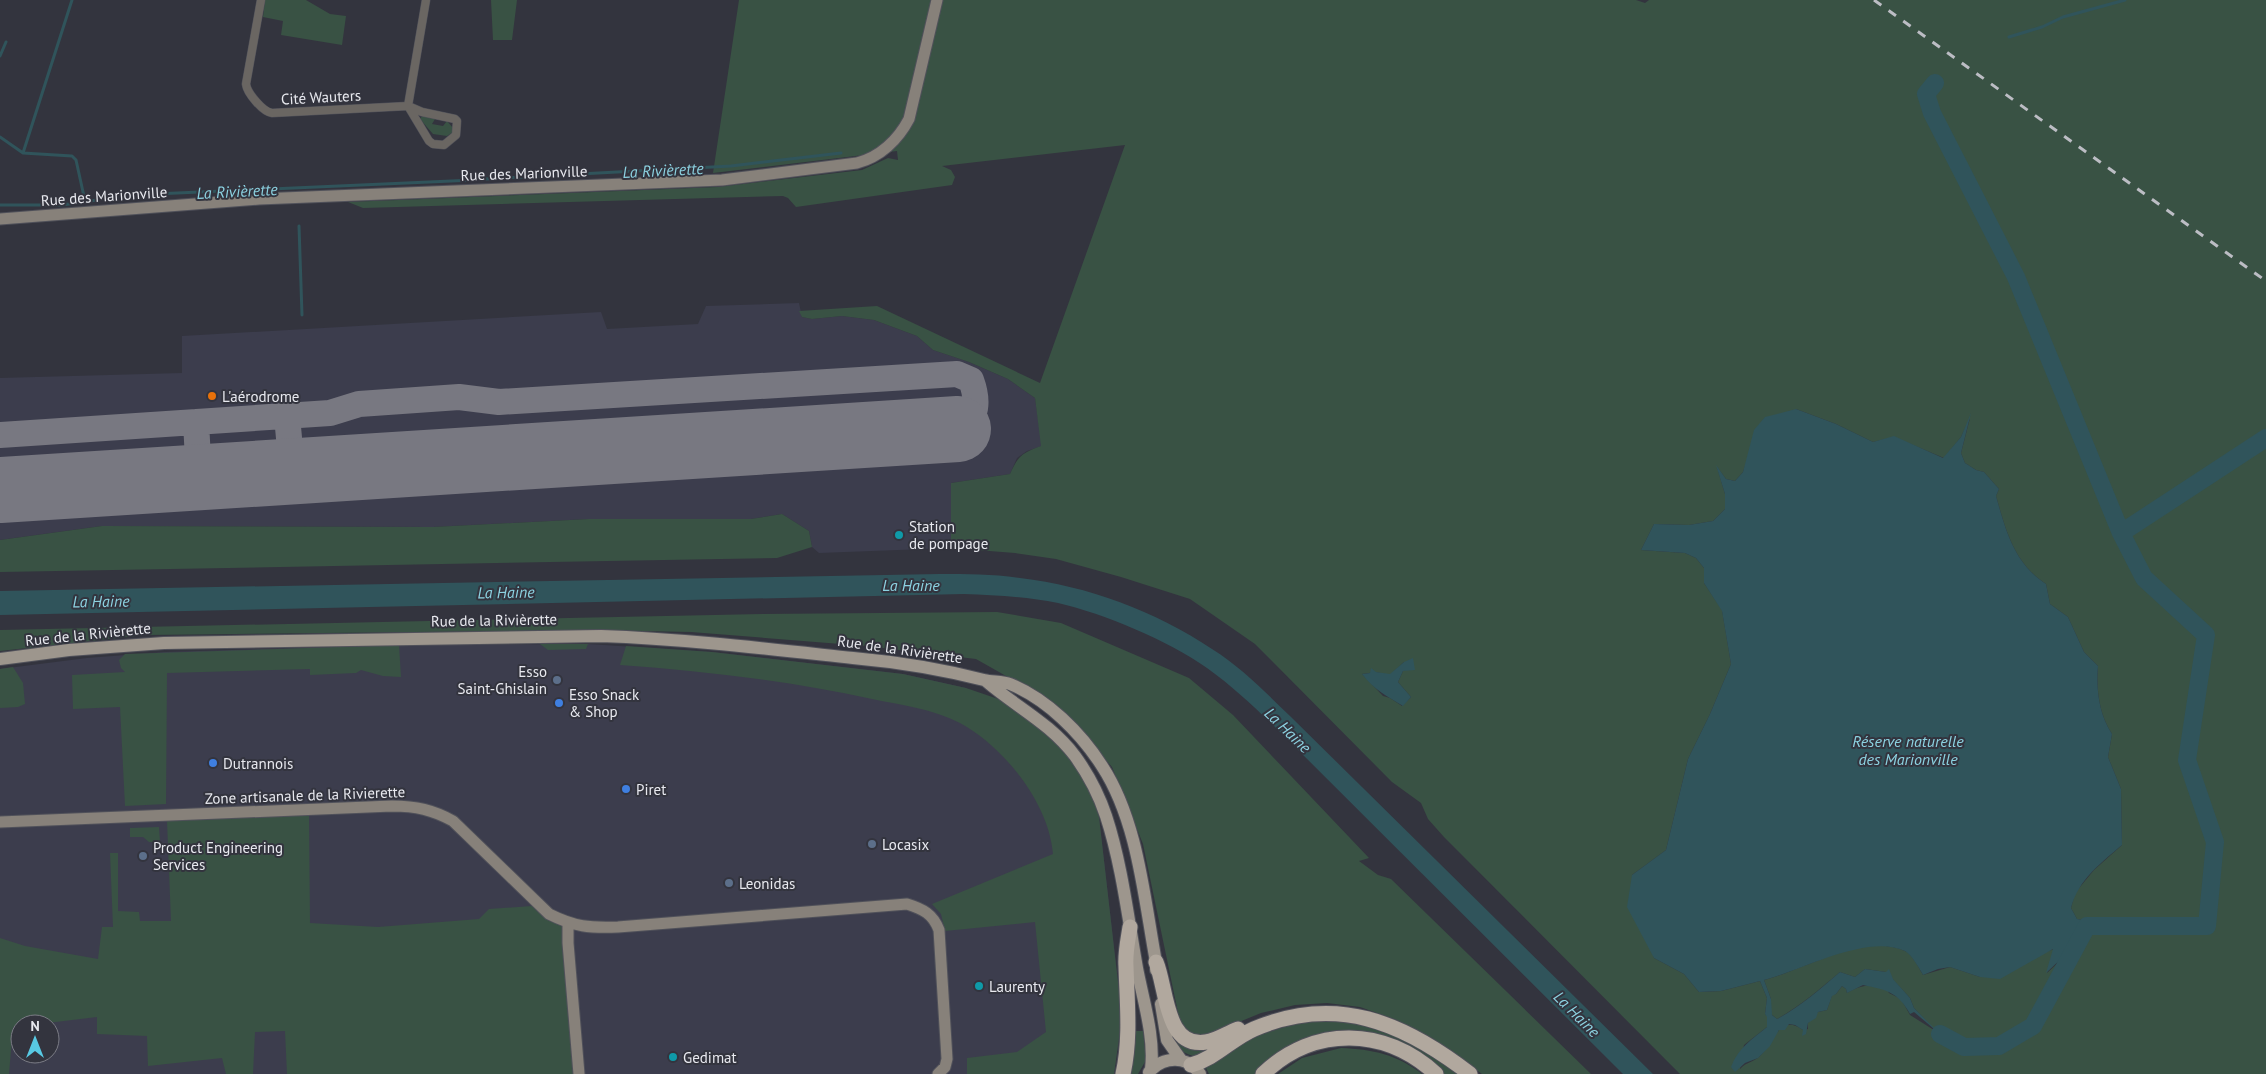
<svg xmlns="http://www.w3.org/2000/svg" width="2266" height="1074" font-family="'PT Sans',sans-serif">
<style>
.built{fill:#3c3d4d;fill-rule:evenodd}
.green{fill:#395244;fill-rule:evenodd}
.water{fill:#30545b}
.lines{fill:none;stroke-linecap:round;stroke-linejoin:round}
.stream{stroke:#30545b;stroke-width:3}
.river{stroke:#30545b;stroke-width:18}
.taxiway{stroke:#787881;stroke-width:26}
.runway{stroke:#787881;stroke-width:66}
.street-casing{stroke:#50515a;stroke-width:9}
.secondary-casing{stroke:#50515a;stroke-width:13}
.primary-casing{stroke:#50515a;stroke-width:14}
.highway-casing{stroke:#50515a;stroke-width:17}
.street{stroke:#6a6662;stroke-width:8}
.secondary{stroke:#87817a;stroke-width:11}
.primary{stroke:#9d968d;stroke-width:12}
.highway{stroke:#b1a89e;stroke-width:15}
.rail{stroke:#bcbdc4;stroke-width:3;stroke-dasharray:9 9;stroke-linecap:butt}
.food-dot{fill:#e8710a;stroke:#33343e;stroke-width:2}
.culture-dot{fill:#0f9aa8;stroke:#33343e;stroke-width:2}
.service-dot{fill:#5c6f8a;stroke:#33343e;stroke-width:2}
.shop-dot{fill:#3f7fe0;stroke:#33343e;stroke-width:2}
.labels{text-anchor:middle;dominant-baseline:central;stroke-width:4;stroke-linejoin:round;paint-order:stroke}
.street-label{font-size:15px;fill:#e8e9ef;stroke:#33343e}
.poi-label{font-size:15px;fill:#e8e9ef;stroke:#33343e;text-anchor:start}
.water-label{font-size:16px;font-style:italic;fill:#8cd2e1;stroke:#33343e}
</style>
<rect width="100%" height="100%" fill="#33343e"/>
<path class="built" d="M799,303L802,317L812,319L842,316L874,320L917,336L933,350L969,362L1008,379L1035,398L1042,446L1027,451L1017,458L1010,474L951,483V548L819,553L812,547L809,531L782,514L751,519H589L433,527L102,526L0,540V378L182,373V336L601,312L607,329L698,324L706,306Z
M588,644L712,652L903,674L966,688L1091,793L1099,817L1122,1017L1114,1074H0V669L87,658L165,652L399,645ZM20,1024H50V1054H20Z"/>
<path class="green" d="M265,0H306L330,14L346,16L342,45L281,35L283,21L263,17Z
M491,0H517L512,40H493Z
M739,0H1636L1645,3L1649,0H2266V1074H1680L1444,837L1428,819L1421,803L1392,782L1255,644L1190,599L1121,577L1056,559L1015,553L951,548V483L1010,474C1018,456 1022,453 1041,446L1035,398L1008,379L969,362L933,350L917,336L874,320L842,316L812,319L802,317L799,311L877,306L1040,383L1125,145L942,166L951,170L955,177L952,185L796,207L788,198L783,196L363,208L348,202L718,187L862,170L888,158L898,160L897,151L713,173ZM1796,409L1836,424L1873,442L1894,437L1944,458L1961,437L1970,418L1961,453L1965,463L1976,470L1984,472L1999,489L1996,496C2006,531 2014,563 2046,584L2050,604L2068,617L2084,652L2098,666C2096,690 2099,714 2112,734L2108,757L2121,789L2122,845L2094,870L2075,893L2071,908L2077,919L2089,921L2077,945L2047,973L2054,949L1980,977L1950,967L1923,975C1919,968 1912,954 1905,951C1864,932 1804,970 1764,980L1771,999V1014L1777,1019C1800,1006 1820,989 1840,972L1855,977L1865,969L1886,972L1910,998L1914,1008L1937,1032L1910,1015L1901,999L1889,993L1883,982C1870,986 1859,985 1847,993L1846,989L1842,986L1836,994L1832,995L1827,1010L1818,1012L1808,1023V1029L1803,1030C1779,1013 1775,1042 1760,1056C1754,1062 1746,1062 1740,1069L1744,1045L1767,1027V1016L1765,1014L1767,998L1760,981L1721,991L1699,992L1684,974L1654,958L1632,875L1666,850L1688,759L1710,714L1731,664L1722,610L1704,583V568L1696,558L1685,553L1641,550L1654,524L1689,525L1713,521L1725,509V494L1717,467L1726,479L1735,481L1743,472L1748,457ZM2217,472L2126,534L2141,574L2120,536ZM1404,662L1409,669L1403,671L1398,682L1411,697L1402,706L1390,698L1383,696L1362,674L1376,672L1390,675Z
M422,116L435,119L432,124L443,126L447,121L453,128V132L447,136L433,134L420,119Z
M782,514L809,531L812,547L777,558L0,572V540L102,526L433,527L589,519H751Z
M997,612L1061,623L1189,678L1233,715L1369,858L1359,861L1378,875L1391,879L1591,1074H1482L1432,1038L1397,1020L1360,1007L1327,1003L1295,1005L1261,1013L1200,1038L1181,1027L1143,844L1112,767L1057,705L976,659L866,646L691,632L594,630L145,635L0,651V630L762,614Z
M540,644H588L586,649L548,650Z
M399,645L401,677L383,676L361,670L356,673L310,675V669L167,673L166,804L125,806L120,707L73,709L72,675L125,672L121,668L119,660L125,654Z
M626,646L712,652L903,674L966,688L1007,702L1053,738L1074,762L1091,793L1099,817L1122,1017L1114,1074H967V1058L1017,1052L1046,1032L1035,922L945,931L941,914L932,904L1053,854C1049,803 1004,747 960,723C933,709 901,705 872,699C789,681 705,671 620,665Z
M13,667L23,683L25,704L18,707L0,708V669Z
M309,815L310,923L378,927L479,919L489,909L532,906L568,929L579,1074H287L285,1031L255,1032L253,1074H226L222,1058L148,1066L147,1036L97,1034V1017L39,1024H20V1026L13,1027L9,1074H0V938L25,946L98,959L102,927H113L110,853H118V911L139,912L140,921H171L167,821Z
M159,827L160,842H149L143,837H130V828Z
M1303,1021C1319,1021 1338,1019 1354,1022C1392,1029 1426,1051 1457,1074H1442L1353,1033L1257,1074H1209L1206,1068L1254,1037Z
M1135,1031H1143L1146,1060L1138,1074H1129Z
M1170,1031L1217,1045L1195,1056C1179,1053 1175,1045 1170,1031Z
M1341,1048C1372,1049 1398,1055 1422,1074H1278L1302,1058Z"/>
<path class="water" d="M1796,409L1836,424L1873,442L1894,436L1943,458L1961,437L1971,413L1961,453L1965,463L1976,470L1984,472L1999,489L1996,496C2006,531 2014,563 2046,584L2050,604L2068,617L2084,652L2098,666C2096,690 2099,714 2112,734L2108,757L2121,789L2122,845C2101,863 2078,880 2071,908L2077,919L2089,921L2077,944L2046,973L2053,949L2000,979L1980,977L1950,967L1938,969L1923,975C1919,968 1912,955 1905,951C1868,933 1802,970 1764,980L1771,999L1772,1015L1777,1019C1800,1007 1820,989 1840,972L1855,977L1865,969L1886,972L1889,969L1893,979L1910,998L1914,1008L1940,1034L1914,1012L1910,1014C1898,992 1887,990 1863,985L1847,993L1846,989L1842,986L1836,994L1832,996L1827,1010L1818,1012L1816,1018L1808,1023L1806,1034L1802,1036L1803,1030L1795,1025L1789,1024L1785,1030H1779L1770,1046L1758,1058L1745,1063L1735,1072L1731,1067C1738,1048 1752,1039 1767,1027V1017L1765,1014L1767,998L1760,981L1721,991L1699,992L1684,974L1654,958L1627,907L1632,875L1666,850L1688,759L1710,714L1731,664L1722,611L1704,583V568L1696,558L1685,553L1641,550L1654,524L1689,525L1713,521L1725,509V494L1716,465L1726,479L1735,481L1743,472L1754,430L1765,417Z
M940,574C967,574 994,574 1020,578C1088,586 1155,611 1212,649C1241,667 1265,692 1290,716L1653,1074H1623L1273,725C1252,705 1231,685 1207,668C1167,640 1105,614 1058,603C1027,597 995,595 964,594L0,615V591Z
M1413,658L1415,670L1403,671L1398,682L1411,697L1403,706C1387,696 1374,690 1362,674L1370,673L1371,668L1376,672L1390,674L1404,662Z"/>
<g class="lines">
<path class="stream" d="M2009,37L2042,27L2063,17L2125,0
M0,56L6,42
M0,137L23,153L72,156L76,160L85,201
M23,153L72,0
M485,179L731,166L841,153
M0,205H62L132,195L474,180
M299,226L302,315"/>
<path class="river" d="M1935,83L1926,94L1932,113L2016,277L2121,533
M1940,1034L1964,1047L1999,1046L2033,1026L2087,926H2207L2215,842L2187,760L2206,635L2144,578L2121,533L2266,438"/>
<path class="taxiway" d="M287,416L292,471
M196,422L199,478
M0,435L330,413L359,404L459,397L499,402L957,374L971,380C978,399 979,420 958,429"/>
<path class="runway" d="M0,490L958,429"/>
<g class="street-casing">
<path id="street" d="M261,0L246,84C247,93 263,112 272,113L408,106L422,112L455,119L457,121L456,135L444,145L433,144L429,141L408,106L426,0"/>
</g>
<g class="secondary-casing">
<path id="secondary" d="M0,219L259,199L722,180L857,163C880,157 898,140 909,119L937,0
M0,822L392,806C416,806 433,810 453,821L549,914C575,927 589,928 618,927L907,904C923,909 933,914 939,930L947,1059L945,1067L938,1074
M568,924V943L579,1074"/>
</g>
<g class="primary-casing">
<path id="primary" d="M0,659L69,650L164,643L601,636C685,639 769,649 853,658C898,662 941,669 984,680C992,682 1002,681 1010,684C1047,699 1081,733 1102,766C1138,821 1144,898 1156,962V970
M986,681C1016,707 1050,723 1075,756C1088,774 1099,795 1106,816C1122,865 1128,918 1137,968C1143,1000 1155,1037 1151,1069
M1161,1004L1167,1040L1181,1060
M1149,1072C1164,1056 1187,1055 1200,1074"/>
</g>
<g class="highway-casing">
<path id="highway" d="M1156,962C1167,988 1165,1049 1206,1042C1218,1040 1227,1033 1238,1029
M1191,1065C1216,1058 1231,1039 1254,1029C1336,994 1403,1022 1470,1074
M1123,1074C1131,1038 1127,1002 1126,966C1125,953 1128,940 1130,927
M1263,1074C1314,1025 1385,1027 1436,1074"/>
</g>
<use href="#street" class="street"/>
<use href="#secondary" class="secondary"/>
<use href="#primary" class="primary"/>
<use href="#highway" class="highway"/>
<path class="rail" d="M1874,0L2266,281"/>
</g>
<circle class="food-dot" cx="212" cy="396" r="5"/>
<g class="culture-dot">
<circle cx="899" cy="535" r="5"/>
<circle cx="979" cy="986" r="5"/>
<circle cx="673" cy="1057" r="5"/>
</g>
<g class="service-dot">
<circle cx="557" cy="680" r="5"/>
<circle cx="872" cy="844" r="5"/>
<circle cx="143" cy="856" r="5"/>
<circle cx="729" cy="883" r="5"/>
</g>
<g class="shop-dot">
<circle cx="559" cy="703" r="5"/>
<circle cx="213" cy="763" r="5"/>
<circle cx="626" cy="789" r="5"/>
</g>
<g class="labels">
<g class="street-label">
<text transform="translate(321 97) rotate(-3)">Cité Wauters</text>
<text transform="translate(524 173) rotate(-2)">Rue des Marionville</text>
<text transform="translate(104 196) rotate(-4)">Rue des Marionville</text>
<text transform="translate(494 620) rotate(-1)">Rue de la Rivièrette</text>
<text transform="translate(88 634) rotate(-6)">Rue de la Rivièrette</text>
<text transform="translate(900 649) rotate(8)">Rue de la Rivièrette</text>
<text transform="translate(305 795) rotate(-2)">Zone artisanale de la Rivierette</text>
</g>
<g class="poi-label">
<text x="222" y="396">L'aérodrome</text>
<text x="909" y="526">Station<tspan x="909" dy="17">de pompage</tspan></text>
<text x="547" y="671" text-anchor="end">Esso<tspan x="547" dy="17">Saint-Ghislain</tspan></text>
<text x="569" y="694">Esso Snack<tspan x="569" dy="17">&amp; Shop</tspan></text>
<text x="223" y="763">Dutrannois</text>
<text x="636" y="789">Piret</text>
<text x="882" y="844">Locasix</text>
<text x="153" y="847">Product Engineering<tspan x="153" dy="17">Services</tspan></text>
<text x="739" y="883">Leonidas</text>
<text x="989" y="986">Laurenty</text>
<text x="683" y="1057">Gedimat</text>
</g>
<g class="water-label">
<text transform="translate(663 170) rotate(-3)">La Rivièrette</text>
<text transform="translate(237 191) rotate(-3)">La Rivièrette</text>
<text x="911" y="585">La Haine</text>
<text transform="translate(506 592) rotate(-1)">La Haine</text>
<text transform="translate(101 601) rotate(-1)">La Haine</text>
<text transform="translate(1288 730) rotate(44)">La Haine</text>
<text x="1908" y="741">Réserve naturelle<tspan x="1908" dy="18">des Marionville</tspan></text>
<text transform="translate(1577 1014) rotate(45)">La Haine</text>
</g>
</g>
<g transform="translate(35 1039)"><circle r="24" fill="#33343e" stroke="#7b7c85"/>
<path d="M0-4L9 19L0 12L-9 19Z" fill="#58c9e3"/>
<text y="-8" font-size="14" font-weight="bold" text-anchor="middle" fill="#e8e9ef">N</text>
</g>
</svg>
